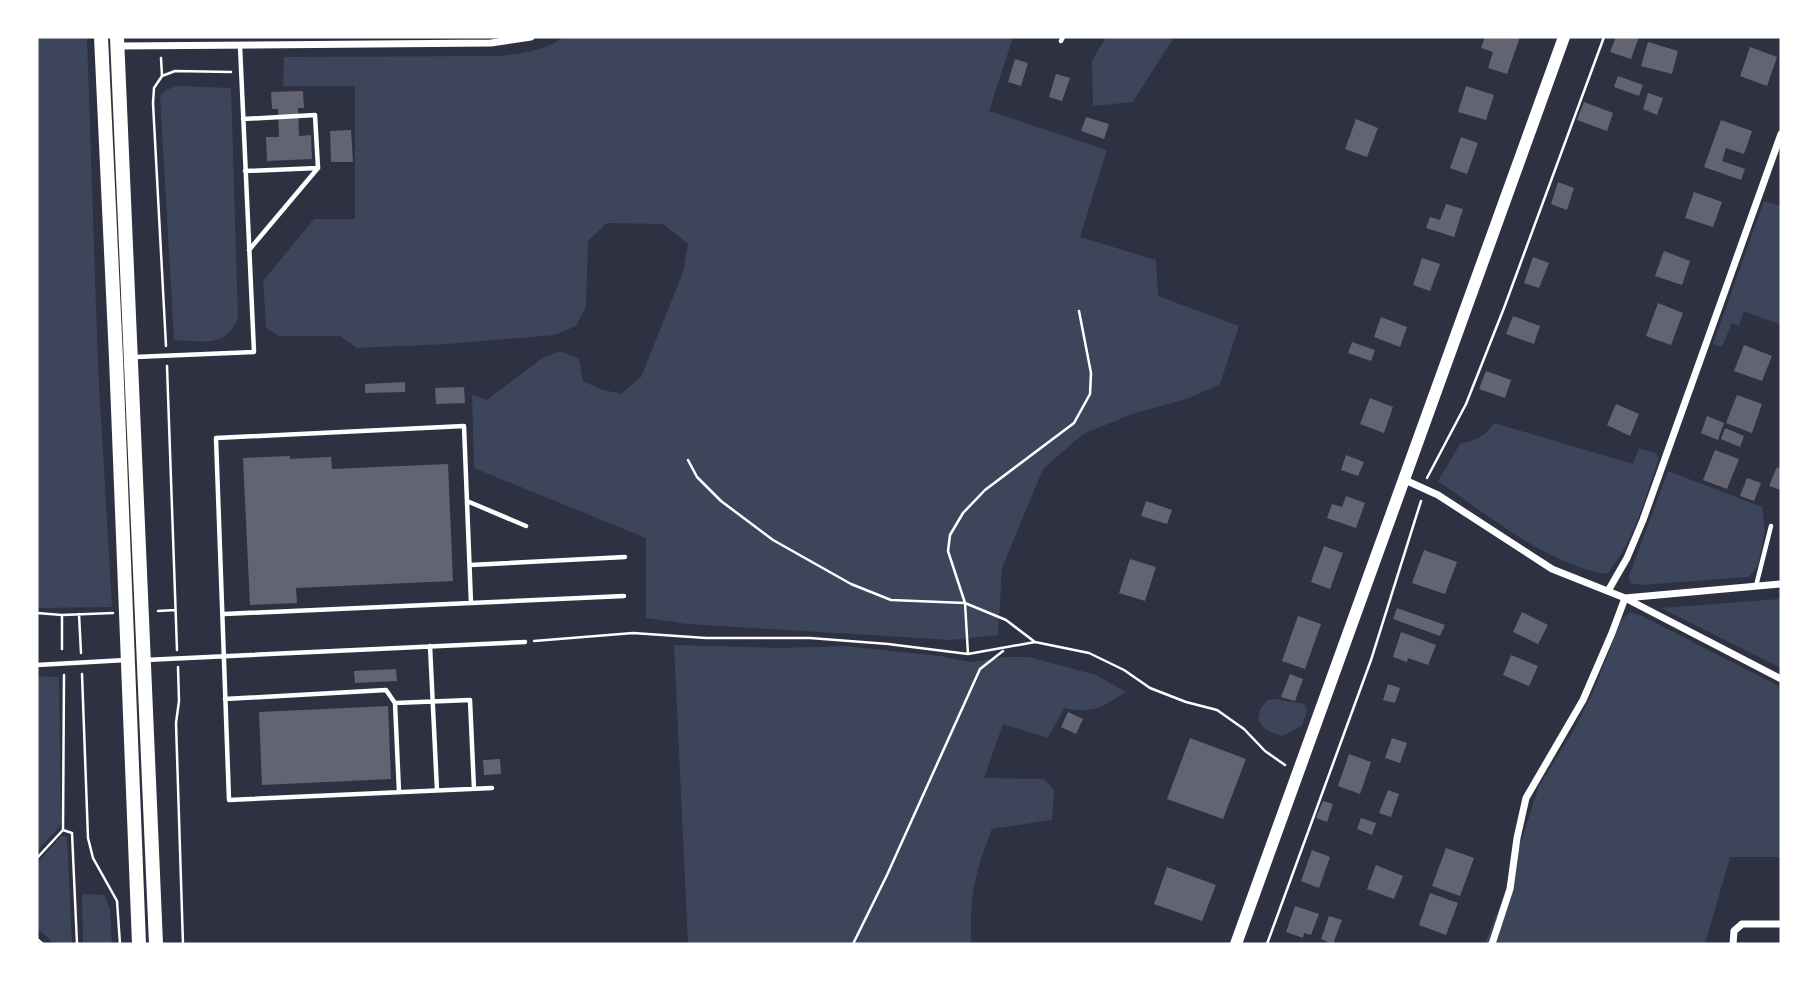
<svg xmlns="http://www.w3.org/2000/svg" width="1818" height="981" font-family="Rubik,sans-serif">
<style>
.green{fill:#3c4559}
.building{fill:#626471}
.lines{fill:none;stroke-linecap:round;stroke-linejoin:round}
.path{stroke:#fff;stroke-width:2.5}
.service{stroke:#fff;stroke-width:4.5}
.minor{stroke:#fff;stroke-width:7}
.secondary{stroke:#fff;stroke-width:12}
.primary{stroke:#fff;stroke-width:14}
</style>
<rect width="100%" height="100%" fill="#2d3142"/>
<path class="green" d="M37,37H87L98,366L112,607L37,608Z
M564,37H1013L989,111L1107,150L1080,237L1156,260L1158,296L1239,326L1220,384L1187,399L1135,413L1083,434L1043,469L1002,568L998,635L951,640L687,624L646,618V538L474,468L472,394L487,400L542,358L560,351L579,359L583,381L600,389L621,394L641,377L683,272L688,244L663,224L607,223L588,241L586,306L576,326L555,335L447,344L357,348L340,336H279L266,328L263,281L314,219H355V86H283L284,57L496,56C520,54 544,51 564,37Z
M1106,37H1174L1133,102L1093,106L1092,61Z
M177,86L231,88L238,317C226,349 203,341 174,340L160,96L166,90Z
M1764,201L1781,206V325L1744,311L1739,326L1732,323L1722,347L1713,344Z
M1494,423L1633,464L1639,448L1655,453L1659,458C1645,498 1634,542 1607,574C1547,565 1487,514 1438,481L1460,444C1476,440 1485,437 1494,423Z
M1668,471L1762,507L1765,530L1758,565L1749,577L1641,585L1630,583L1629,576Z
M1781,599V668L1661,608Z
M1630,612L1642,616L1781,687V857H1730L1705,944H1485L1502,900L1539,786L1572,733L1593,692L1621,621Z
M674,645L777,648L845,646L940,656L970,662L1005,657H1029L1096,675L1126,692C1101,707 1094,714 1064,708L1048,738L1003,724L984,778L1044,779L1054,790L1052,820L992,829C974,874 970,897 971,944H688Z
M37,676L59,677L61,825L37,851Z
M1275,699L1304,704L1307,710L1302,726L1282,736L1266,730L1258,720L1260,710L1267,700Z
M61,836L67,837L72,944H55L37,928V863Z
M82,894L104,895L110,909L112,944H83Z"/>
<path class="building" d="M1485,37H1520L1507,74L1488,68L1493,52L1481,48Z
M1616,37H1639L1631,59L1610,52Z
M1648,42L1678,51L1672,74L1641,66Z
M1750,47L1777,57L1767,86L1740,76Z
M1015,59L1028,63L1021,86L1008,82Z
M1056,74L1070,78L1062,101L1049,97Z
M1618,76L1643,85L1639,96L1614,87Z
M1466,86L1494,95L1486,120L1458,112Z
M303,91L304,108H298L299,136L311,135L312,159L267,161L266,137H279L278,109H272L271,92Z
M1648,93L1663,98L1657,115L1643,109Z
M1584,102L1613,113L1607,131L1577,120Z
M1086,117L1109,124L1104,139L1081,131Z
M1356,119L1378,128L1367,157L1345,149Z
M1721,120L1752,131L1744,154L1726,148L1722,161L1745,169L1741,180L1704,167Z
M351,130L353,162H331L330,131Z
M1461,137L1478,143L1467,174L1450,168Z
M1558,182L1574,188L1567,210L1551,204Z
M1694,192L1722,202L1713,227L1685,218Z
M1446,204L1463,209L1454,237L1426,228L1430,217L1440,220Z
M1664,251L1690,261L1682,285L1655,276Z
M1533,257L1549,263L1539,288L1524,283Z
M1422,258L1440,264L1430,291L1413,285Z
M1658,303L1683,313L1671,345L1646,336Z
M1513,316L1540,326L1534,344L1506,334Z
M1381,317L1407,327L1400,347L1374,337Z
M1352,342L1375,350L1371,361L1348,353Z
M1744,345L1772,356L1762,381L1734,371Z
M1486,371L1511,380L1505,398L1479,389Z
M405,382V392L365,393V384Z
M464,387L465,403L436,404L435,388Z
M1737,395L1762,404L1752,433L1726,423Z
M1370,398L1393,407L1384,433L1360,424Z
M1616,404L1639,414L1630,436L1607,425Z
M1707,416L1724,423L1718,440L1701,433Z
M1725,428L1744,436L1740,447L1721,439Z
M1715,450L1739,459L1727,489L1703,480Z
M1346,455L1364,462L1358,476L1341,470Z
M290,456V459L331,457L332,469L448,464L453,581L296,588L297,603L250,605L243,458Z
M1777,467L1781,469V490L1769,486Z
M1747,478L1761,483L1754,501L1740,496Z
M1346,496L1365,503L1356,528L1327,518L1332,504L1342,507Z
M1146,501L1172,510L1167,524L1141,516Z
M1324,546L1343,553L1330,589L1311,582Z
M1424,550L1457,562L1445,594L1412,583Z
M1130,559L1156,567L1145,601L1119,593Z
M1397,608L1445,625L1440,636L1393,619Z
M1522,612L1548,625L1538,644L1513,632Z
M1298,616L1321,624L1305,669L1282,661Z
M1401,632L1436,645L1428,665L1408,658L1407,662L1393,657Z
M1511,655L1538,666L1529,686L1503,675Z
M396,669L397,681L355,683L354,671Z
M1290,674L1303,679L1295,701L1281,697Z
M1388,684L1400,688L1395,703L1383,700Z
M388,706L391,779L262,785L259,712Z
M1068,712L1083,719L1076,734L1061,727Z
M1190,738L1246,759L1223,819L1167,799Z
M1392,738L1407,743L1400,763L1385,758Z
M1349,754L1371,762L1360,794L1338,786Z
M500,759L501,774L484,775L483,760Z
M1388,790L1399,794L1391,817L1379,813Z
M1323,801L1333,804L1327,822L1316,818Z
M1361,818L1376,823L1372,835L1357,829Z
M1446,848L1474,858L1460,896L1432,886Z
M1312,850L1330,857L1319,888L1301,881Z
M1376,865L1403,876L1394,899L1367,889Z
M1167,867L1216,885L1202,921L1154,904Z
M1430,893L1458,903L1446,935L1419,925Z
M1295,906L1319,914L1311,935L1304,933L1303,938L1286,932Z
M1329,916L1342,920L1333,944L1321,939Z"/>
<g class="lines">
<path class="path" d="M161,58L162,76L154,88L153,103L166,346
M162,76L175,71L231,72
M167,366L177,650
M688,460L697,477L721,501L773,540L851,584L891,600L965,603L1006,620L1035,642L1089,653L1124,670L1150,688L1186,702L1217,710L1244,729L1265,751L1285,765
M1427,478L1466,404L1504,308L1604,37
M158,611L175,610
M37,613L62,615L113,613
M79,614L81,653
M62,615V649
M534,641L633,633L706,638H810L888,644L968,654L1035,642
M968,654L965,603L948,551L950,535L963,513L985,490L1074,423L1090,394L1091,373L1079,311
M178,667L179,701L176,723L183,944
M82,674L88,838L93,858L117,901L120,944
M63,830L72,833L77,944
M37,858L63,830L64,675
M37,939L43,944
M853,944L887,875L980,669L1003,651
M1267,944L1371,660L1421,501"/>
<path class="service" d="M1061,41L1063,37
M243,119L315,115L318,168L245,171
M249,250L318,168
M135,357L254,352L240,46
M467,501L526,526
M470,565L625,557
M1756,586L1771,526
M471,603L464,426L216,438L229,800L492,788
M224,614L624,596
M430,646L437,790
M145,660L525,642
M37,665L126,660
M225,699L386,690L395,703
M399,792L395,703L470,700L474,789"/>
<path class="minor" d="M118,46L491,43L531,37
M1405,480L1438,495L1552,569L1625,598L1781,584
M1608,591L1627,558L1643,520L1781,134
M1492,944L1510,889L1517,838L1526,798L1583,700L1612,633L1625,598L1781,679
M1733,944L1734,931L1742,924H1781"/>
<path class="secondary" d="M1236,944L1564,37"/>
<path class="primary" d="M101,37L116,358L139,944
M117,37L156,944"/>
</g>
<rect width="1818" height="981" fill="none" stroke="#ffffff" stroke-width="77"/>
</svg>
